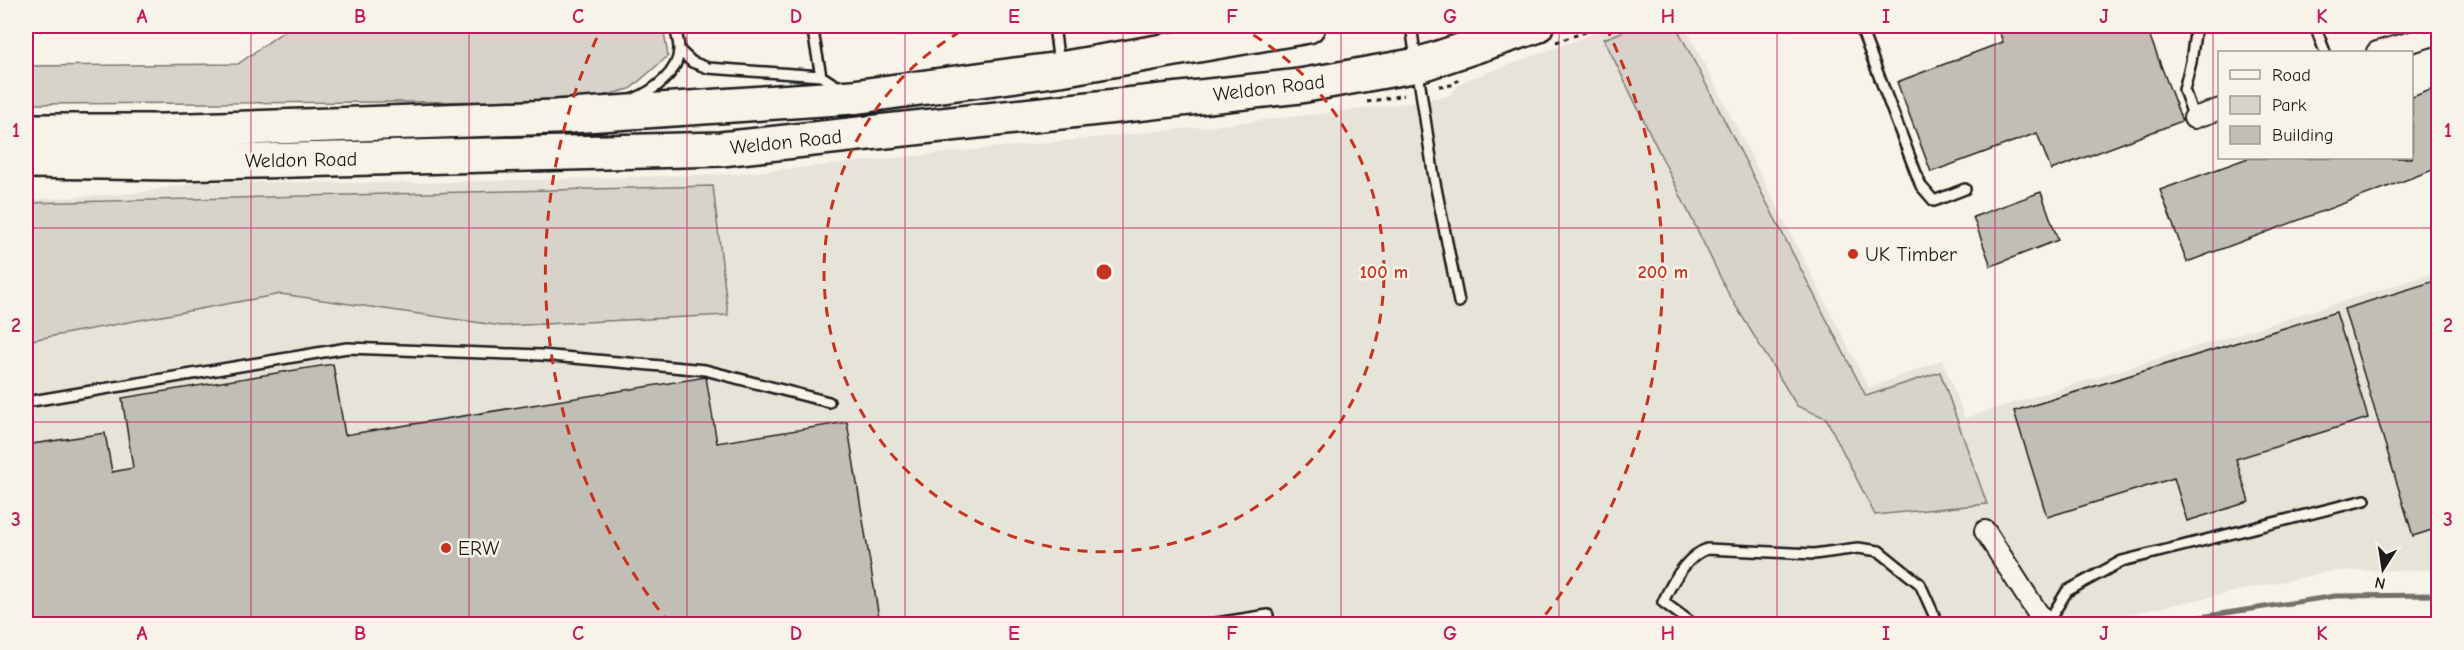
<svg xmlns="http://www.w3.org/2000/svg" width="2464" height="650" font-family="'Comic Neue',sans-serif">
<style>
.built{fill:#e6e3d9}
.green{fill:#d7d3cb;stroke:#7a7874;stroke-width:1.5}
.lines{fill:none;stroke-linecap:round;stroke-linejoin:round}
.stream{stroke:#72716c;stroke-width:5}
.building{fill:#c0beb5;stroke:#1c1c1c;stroke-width:1.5}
.lane-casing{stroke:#1c1c1c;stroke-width:14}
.street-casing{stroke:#1c1c1c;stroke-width:24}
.highway-casing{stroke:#1c1c1c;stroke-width:38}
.path{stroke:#1c1c1c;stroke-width:3;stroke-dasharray:4.5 4.5;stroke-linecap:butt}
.lane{stroke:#f7f3e8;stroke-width:9}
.street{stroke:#f7f3e8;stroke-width:20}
.highway{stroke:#f7f3e8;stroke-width:33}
.grid{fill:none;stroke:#c2185b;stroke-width:1.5;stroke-opacity:0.55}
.ring{fill:none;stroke:#c8321e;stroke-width:3;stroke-dasharray:10 8}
.poi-dot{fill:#c8321e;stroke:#f7f3e8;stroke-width:2}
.labels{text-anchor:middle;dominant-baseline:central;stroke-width:5;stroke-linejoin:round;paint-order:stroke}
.street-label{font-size:20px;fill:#1c1c1c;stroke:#f7f3e8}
.poi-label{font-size:20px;fill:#1c1c1c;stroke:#f7f3e8;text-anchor:start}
.centre{fill:#c8321e;stroke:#f7f3e8;stroke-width:3}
.ring-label{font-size:18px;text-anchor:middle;font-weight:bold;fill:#c8321e;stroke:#f7f3e8;stroke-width:5;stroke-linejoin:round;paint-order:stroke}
.neatline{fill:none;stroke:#c2185b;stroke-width:2}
.grid-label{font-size:20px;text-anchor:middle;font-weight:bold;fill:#c2185b}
</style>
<rect width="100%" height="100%" fill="#f7f3e8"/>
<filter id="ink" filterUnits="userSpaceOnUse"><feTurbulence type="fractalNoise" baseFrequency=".0167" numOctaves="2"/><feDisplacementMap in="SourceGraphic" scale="12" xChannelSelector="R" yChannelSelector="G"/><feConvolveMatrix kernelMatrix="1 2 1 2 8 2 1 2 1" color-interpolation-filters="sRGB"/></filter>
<g filter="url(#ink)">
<path class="built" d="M1615,26H1685L1869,388L1942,360L1965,418L2438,272V570L2331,571L2084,624H26V200L136,193L201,182L417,183L737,174L1211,126L1388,106L1449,96L1462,82Z"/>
<path class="green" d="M291,26H663L668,56L630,89L583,101L26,104V66L238,64Z
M1637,26H1676L1866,396L1940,372L1987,504L1875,515L1826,418L1797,406L1729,295L1604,39Z
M713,186L728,315L502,326L281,294L26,341V203Z"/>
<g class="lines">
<path class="stream" d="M2155,624L2335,596L2438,595"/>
</g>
<path class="building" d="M1997,26H2146L2182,121L2051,170L2037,133L1931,172L1897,82L2003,42Z
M2438,87V168L2187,262L2160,190L2248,158H2412V97Z
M2041,192L2058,240L1991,266L1973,217Z
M2438,280V528L2413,536L2344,309Z
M2336,312L2368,418L2236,459L2249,502L2187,521L2174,478L2047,517L2014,411Z
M333,364L345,435L706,377L717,443L847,422L880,624H26V445L105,433L112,472L133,468L122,398Z"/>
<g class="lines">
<g class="lane-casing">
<path id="lane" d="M755,26L812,30
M812,26L821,76
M1054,26L1059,64
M1411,26L1434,178L1459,302
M1860,26L1921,186L1934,201L1965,189
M2315,26L2325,52
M679,50L692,62L708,68L821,76L838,87
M634,99C653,91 679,73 679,49C679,42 676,33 675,26
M2194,118L2184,90L2191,62L2196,26
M26,402L347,348L541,355L705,370L829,402
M2048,622L2067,591L2122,561L2365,500
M1210,624L1268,615
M1693,624L1663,602C1672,582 1687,556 1707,549L1814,554L1858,548L1879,551L1920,584L1938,624"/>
</g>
<g class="street-casing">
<path id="street" d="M2377,52L2438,34
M2194,118L2220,109
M1985,531L2037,612L2049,624"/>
</g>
<g class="highway-casing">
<path id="highway" d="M26,131H164L555,117L853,97L1060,69L1308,26
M26,161L176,163L721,149L1300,86L1418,65L1536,26"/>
</g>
<path class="path" d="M1556,42L1603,26
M1439,86L1453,85L1458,80
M1367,102L1404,95"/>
<use href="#lane" class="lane"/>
<use href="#street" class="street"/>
<use href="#highway" class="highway"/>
</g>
</g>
<path class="grid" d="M251,26V624M469,26V624M687,26V624M905,26V624M1123,26V624M1341,26V624M1559,26V624M1777,26V624M1995,26V624M2213,26V624M26,228H2438M26,422H2438"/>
<g class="ring">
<path d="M1238 26A280 280 0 1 1 970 26"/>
<path d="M670 624A559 559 0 0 1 602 27M1606 27A559 559 0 0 1 1538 624"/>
</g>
<g class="poi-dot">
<circle cx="1853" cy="254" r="6"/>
<circle cx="446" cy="548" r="6"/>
</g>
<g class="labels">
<g class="street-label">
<text transform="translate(1269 88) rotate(-7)">Weldon Road</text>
<text transform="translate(786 142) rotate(-6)">Weldon Road</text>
<text transform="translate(301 160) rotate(-1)">Weldon Road</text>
</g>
<g class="poi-label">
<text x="1865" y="254">UK Timber</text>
<text x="458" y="548">ERW</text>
</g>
</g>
<circle cx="1104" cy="272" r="9" class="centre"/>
<g class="ring-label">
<text x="1384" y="278">100 m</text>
<text x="1663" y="278">200 m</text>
</g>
<rect width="2464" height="650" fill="none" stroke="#f7f3e8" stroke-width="66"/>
<rect x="2218" y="51" width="195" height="108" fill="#f7f3e8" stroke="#9f9d96" stroke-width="1.5"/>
<rect x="2230" y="70" width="30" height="9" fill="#f7f3e8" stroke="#9f9d96" stroke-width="1.5"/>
<text x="2272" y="81" font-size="18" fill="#1c1c1c">Road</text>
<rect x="2230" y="96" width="30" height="18" fill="#d7d3cb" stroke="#9f9d96" stroke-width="1.5"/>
<text x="2272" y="111" font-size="18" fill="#1c1c1c">Park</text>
<rect x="2230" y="126" width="30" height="18" fill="#c0beb5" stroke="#9f9d96" stroke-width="1.5"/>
<text x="2272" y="141" font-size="18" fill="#1c1c1c">Building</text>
<g transform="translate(2383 569) rotate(192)" stroke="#f7f3e8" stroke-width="4.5" paint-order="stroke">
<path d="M0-4.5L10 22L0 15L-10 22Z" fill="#1c1c1c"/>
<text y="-9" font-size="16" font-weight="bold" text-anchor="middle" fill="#1c1c1c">N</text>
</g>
<rect x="33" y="33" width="2398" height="584" class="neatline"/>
<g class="grid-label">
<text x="142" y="23">A</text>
<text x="360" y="23">B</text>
<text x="578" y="23">C</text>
<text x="796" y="23">D</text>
<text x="1014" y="23">E</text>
<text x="1232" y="23">F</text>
<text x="1450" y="23">G</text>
<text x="1668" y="23">H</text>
<text x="1886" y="23">I</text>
<text x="2104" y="23">J</text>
<text x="2322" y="23">K</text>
<text x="16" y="137">1</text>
<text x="2448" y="137">1</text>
<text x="16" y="332">2</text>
<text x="2448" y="332">2</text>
<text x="16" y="526">3</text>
<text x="2448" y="526">3</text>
<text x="142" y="640">A</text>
<text x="360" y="640">B</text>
<text x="578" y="640">C</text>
<text x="796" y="640">D</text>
<text x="1014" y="640">E</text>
<text x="1232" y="640">F</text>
<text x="1450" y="640">G</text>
<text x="1668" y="640">H</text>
<text x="1886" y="640">I</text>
<text x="2104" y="640">J</text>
<text x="2322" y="640">K</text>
</g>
</svg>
